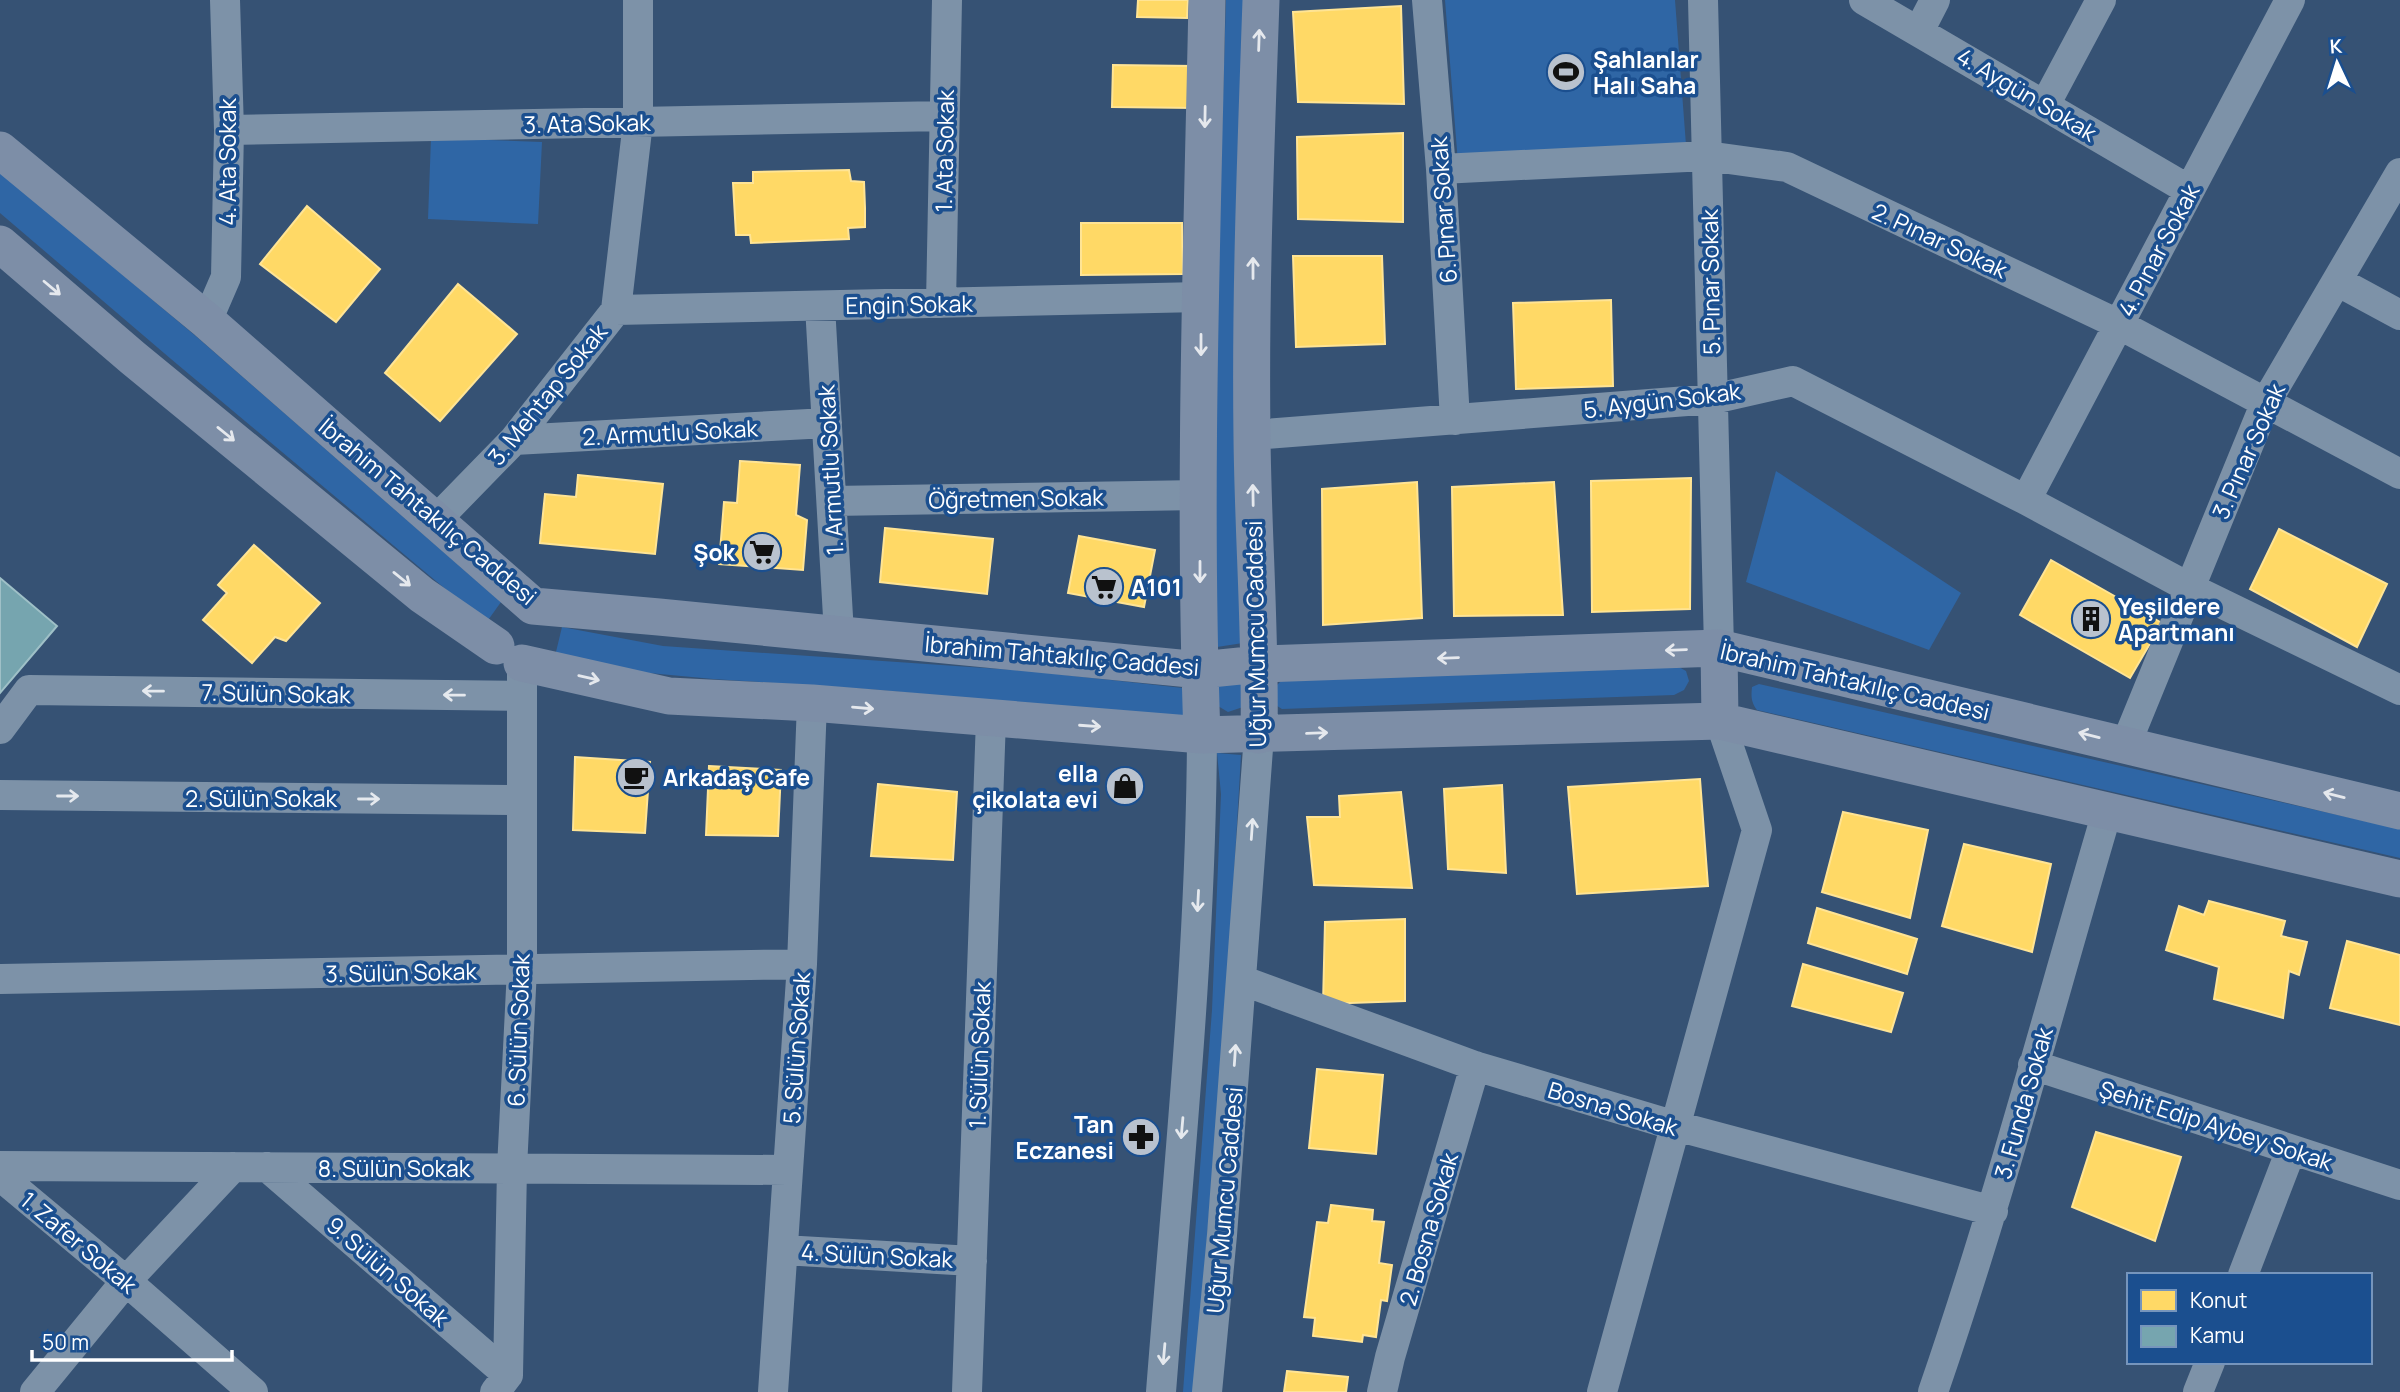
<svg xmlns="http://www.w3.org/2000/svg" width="2400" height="1392" font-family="Manrope,sans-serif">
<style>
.green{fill:#2f66a5}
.homes{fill:#ffd966;stroke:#ffe494;stroke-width:2}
.public{fill:#76a5af;stroke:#9fc0c7;stroke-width:2}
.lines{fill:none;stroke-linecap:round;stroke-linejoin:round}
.minor{stroke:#7d92a8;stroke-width:30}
.major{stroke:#7d8ea7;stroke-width:37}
.oneway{stroke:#e5e8ed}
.oneway2{stroke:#e5e9ee}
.labels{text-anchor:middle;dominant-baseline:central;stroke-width:7;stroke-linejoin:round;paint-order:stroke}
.poi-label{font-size:23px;font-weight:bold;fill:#fff;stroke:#1b4f8f;text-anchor:start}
.street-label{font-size:23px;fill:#fff;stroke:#1b4f8f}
</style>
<rect width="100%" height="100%" fill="#365274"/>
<path class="green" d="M1226,0H1244L1243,643L1217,647L1212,455Z
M1445,0H1675L1686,145L1458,163Z
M431,138L542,142L538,224L428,219Z
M0,172L198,338L501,602L486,623L171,359L0,213Z
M1776,471L1961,593L1929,650L1746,582Z
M562,627L663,646L1029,671L1183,688L1188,716L1174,718L880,690L713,679L628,671L555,656Z
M1677,666L1686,671L1689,681L1684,690L1674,695L1282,709L1274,704L1275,687L1281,681Z
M1224,680L1244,685L1243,707L1228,712L1218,706L1216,687Z
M1759,684L2400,829V858L1757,710C1751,702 1751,696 1752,687Z
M1217,753L1241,755L1226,1013L1194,1392H1183L1212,1010L1221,794Z"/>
<path class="homes" d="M1138,0H1188L1187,18L1137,17Z
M1401,6L1404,104L1298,102L1293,12Z
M1113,65L1194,66V108L1112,107Z
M1403,133V222L1298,219L1297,137Z
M849,170L851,181L864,182L865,208V227L848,228L849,239L751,243L750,235H736L733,183H753V172Z
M307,206L380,269L336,322L260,264Z
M1081,223H1182L1183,274L1081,275Z
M1293,256H1382L1385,344L1296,347Z
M458,284L517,334L440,421L385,373Z
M1611,300L1613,386L1516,389L1513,303Z
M740,461L800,465L796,515L807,520L803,570L719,564L724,502L737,503Z
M578,475L663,484L655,554L540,543L545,494L576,497Z
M1691,478L1690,609L1592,612L1591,481Z
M1417,482L1422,618L1323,625L1322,489Z
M1554,482L1563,615L1454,616L1452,487Z
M885,528L993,539L987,594L880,582Z
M2279,529L2387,584L2357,647L2250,589Z
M1079,536L1155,550L1144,607L1068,593Z
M254,545L320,603L286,641L275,637L252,663L203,620L227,593L218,585Z
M2051,560L2162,623L2130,678L2020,615Z
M575,757L650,762L645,833L573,830Z
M709,766L781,770L778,836L706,835Z
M1700,779L1708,886L1577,894L1568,787Z
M878,784L957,792L953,860L871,856Z
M1502,785L1506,873L1448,869L1444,789Z
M1401,792L1412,888L1314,885L1307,817H1340L1339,796Z
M1843,812L1928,830L1910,918L1822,892Z
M1964,844L2051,864L2032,952L1942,926Z
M2209,901L2285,921L2281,936L2307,942L2299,975L2289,971L2283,1018L2214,999L2219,967L2166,950L2179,906L2204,915Z
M1817,908L1917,939L1907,974L1808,943Z
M1405,919V1001L1323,1004L1325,922Z
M2347,941L2400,955V1025L2330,1008Z
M1803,964L1903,993L1891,1032L1792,1006Z
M1317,1069L1383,1075L1376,1154L1309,1148Z
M2096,1132L2181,1157L2155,1241L2072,1207Z
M1331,1205L1373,1210L1372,1221L1384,1222L1379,1263L1392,1265L1387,1301L1381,1300L1376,1337L1363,1335L1362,1342L1313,1336L1315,1318L1304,1317L1317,1222L1328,1223Z
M1287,1371L1348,1377L1346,1392H1284Z"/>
<path class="public" d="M0,578L57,626L0,693Z"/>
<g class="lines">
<path class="minor" d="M1427,0L1441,169L1455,420
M1703,0L1719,648
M1864,0L2189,190
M1919,31L1935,0
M2045,105L2101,0
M229,130L944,116
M1441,169L1707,156L1787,167L2118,324L2400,474
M2337,281L2400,315
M941,303L947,0
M820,306L839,634
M616,310L1201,297
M207,321L226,277L229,130L225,0
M1252,435L1713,399L1793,381L2026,500L2190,588L2400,690
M514,440L827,423
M2026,500L2290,0
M832,501L1200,495
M436,520L514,440L616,310L638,122V0
M0,729L29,690L522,696
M2126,744L2266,402L2400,173
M0,795L522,800
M0,979L802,964
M1241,980L1475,1066L1676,1126L1993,1211
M2033,1065L2400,1185
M0,1166L788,1170
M267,1167L508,1375
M0,1176L126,1281L253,1392
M783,1250L972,1261
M2243,1275L2291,1150
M35,1392L126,1281L233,1167
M495,1392L508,1375L512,1168L522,969V663
M773,1392L802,964L812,703
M967,1392L991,719
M1161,1392C1178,1173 1201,954 1202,735
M1207,1392L1222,1235L1259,735
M1382,1392L1390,1357L1475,1066
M1602,1392L1757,830L1720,721
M1933,1392C1999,1201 2050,1005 2107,812
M2198,1392L2210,1362"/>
<path class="major" d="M0,150L207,321L533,606L659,617L1200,670L1260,664L1719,648L2400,811
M0,244L133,358L422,595L496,646
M1719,648L1720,721
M522,663L669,696L812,703L1202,735L1720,721L2400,879
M1202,735C1193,490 1202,245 1207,0
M1259,735C1261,635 1253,536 1252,437C1250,291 1256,145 1261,0"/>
</g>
<defs><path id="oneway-shaft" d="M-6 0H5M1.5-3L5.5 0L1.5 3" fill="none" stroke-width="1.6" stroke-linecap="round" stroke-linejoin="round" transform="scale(1.75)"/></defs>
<g class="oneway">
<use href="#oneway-shaft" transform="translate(1259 40) rotate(-88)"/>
<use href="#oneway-shaft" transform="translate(1205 117) rotate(91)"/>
<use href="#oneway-shaft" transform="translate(1253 268) rotate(-90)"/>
<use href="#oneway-shaft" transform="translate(52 288) rotate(40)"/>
<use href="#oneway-shaft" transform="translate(1201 345) rotate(90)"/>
<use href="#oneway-shaft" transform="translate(226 434) rotate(39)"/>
<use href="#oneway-shaft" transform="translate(1253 495) rotate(-91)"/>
<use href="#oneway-shaft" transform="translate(1200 572) rotate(90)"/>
<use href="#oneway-shaft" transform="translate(402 579) rotate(39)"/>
<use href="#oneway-shaft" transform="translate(1676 650) rotate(178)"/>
<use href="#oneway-shaft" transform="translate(1448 658) rotate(178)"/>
<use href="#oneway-shaft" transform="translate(589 678) rotate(13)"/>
<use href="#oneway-shaft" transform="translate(863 708) rotate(5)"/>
<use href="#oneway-shaft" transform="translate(1090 726) rotate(4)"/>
<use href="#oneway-shaft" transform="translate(1317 733) rotate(-2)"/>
<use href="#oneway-shaft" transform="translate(2089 735) rotate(-166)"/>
<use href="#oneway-shaft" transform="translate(2334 795) rotate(-166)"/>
</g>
<g class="oneway2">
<use href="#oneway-shaft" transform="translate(153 691) rotate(-179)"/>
<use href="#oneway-shaft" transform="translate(454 695) rotate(-179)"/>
<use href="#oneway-shaft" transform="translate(68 796)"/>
<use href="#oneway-shaft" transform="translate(369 799)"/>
<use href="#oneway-shaft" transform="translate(1252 829) rotate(-86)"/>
<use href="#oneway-shaft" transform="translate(1198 901) rotate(93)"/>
<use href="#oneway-shaft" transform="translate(1235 1055) rotate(-86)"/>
<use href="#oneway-shaft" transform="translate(1182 1128) rotate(95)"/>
<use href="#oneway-shaft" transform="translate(1164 1354) rotate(95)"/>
</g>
<defs>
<g id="stadium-disc" transform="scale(2.0125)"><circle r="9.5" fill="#b9c2ce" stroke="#1b4f8f"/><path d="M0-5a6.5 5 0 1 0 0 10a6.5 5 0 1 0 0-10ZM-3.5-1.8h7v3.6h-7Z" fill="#111"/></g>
<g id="supermarket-disc" transform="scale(2.0125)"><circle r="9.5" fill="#b9c2ce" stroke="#1b4f8f"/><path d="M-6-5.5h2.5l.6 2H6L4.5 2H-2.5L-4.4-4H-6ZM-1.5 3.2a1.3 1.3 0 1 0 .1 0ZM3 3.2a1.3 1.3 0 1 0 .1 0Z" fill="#111"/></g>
<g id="building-disc" transform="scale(2.0125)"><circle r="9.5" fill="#b9c2ce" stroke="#1b4f8f"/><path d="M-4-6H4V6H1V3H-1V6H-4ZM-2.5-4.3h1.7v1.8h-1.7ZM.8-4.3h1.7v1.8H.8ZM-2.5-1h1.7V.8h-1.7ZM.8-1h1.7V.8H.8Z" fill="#111"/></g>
<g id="cafe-disc" transform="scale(2.0125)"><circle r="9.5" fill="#b9c2ce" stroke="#1b4f8f"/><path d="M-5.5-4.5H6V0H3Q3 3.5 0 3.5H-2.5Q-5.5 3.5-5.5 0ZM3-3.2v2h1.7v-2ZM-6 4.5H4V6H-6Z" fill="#111"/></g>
<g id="shop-disc" transform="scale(2.0125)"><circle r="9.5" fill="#b9c2ce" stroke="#1b4f8f"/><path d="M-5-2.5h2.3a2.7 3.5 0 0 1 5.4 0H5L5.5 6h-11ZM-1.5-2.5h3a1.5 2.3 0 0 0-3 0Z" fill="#111"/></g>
<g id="pharmacy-disc" transform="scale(2.0125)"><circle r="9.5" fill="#b9c2ce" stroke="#1b4f8f"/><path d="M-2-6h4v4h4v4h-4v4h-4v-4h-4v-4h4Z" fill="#111"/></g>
</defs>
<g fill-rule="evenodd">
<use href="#stadium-disc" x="1566" y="72"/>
<use href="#supermarket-disc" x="762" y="552"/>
<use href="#supermarket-disc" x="1104" y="587"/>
<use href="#building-disc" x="2091" y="619"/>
<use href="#cafe-disc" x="636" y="777"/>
<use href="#shop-disc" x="1125" y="786"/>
<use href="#pharmacy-disc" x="1141" y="1137"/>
</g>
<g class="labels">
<g class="poi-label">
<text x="1593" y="59">Şahlanlar<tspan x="1593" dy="26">Halı Saha</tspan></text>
<text x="735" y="552" text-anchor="end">Şok</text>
<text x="1131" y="587">A101</text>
<text x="2118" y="606">Yeşildere<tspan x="2118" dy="26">Apartmanı</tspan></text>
<text x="1098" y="773" text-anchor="end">ella<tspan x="1098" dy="26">çikolata evi</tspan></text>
<text x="663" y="777">Arkadaş Cafe</text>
<text x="1114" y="1124" text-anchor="end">Tan<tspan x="1114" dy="26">Eczanesi</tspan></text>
</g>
<g class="street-label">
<text transform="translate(2027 94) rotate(31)">4. Aygün Sokak</text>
<text transform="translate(587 123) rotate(-1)">3. Ata Sokak</text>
<text transform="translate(944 151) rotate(-89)">1. Ata Sokak</text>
<text transform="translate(227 162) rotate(-90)">4. Ata Sokak</text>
<text transform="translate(1443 210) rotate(-94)">6. Pınar Sokak</text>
<text transform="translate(1940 240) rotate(25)">2. Pınar Sokak</text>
<text transform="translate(2158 250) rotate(-62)">4. Pınar Sokak</text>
<text transform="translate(1710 282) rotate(-91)">5. Pınar Sokak</text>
<text transform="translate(909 304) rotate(-1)">Engin Sokak</text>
<text transform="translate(547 394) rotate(-51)">3. Mehtap Sokak</text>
<text transform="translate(1662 400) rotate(-7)">5. Aygün Sokak</text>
<text transform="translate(670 432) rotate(-3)">2. Armutlu Sokak</text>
<text transform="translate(2248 451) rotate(-66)">3. Pınar Sokak</text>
<text transform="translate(830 470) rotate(-93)">1. Armutlu Sokak</text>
<text transform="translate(1016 498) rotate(-1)">Öğretmen Sokak</text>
<text transform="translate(428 511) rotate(40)">İbrahim Tahtakılıç Caddesi</text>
<text transform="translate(1255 634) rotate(-91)">Uğur Mumcu Caddesi</text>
<text transform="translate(1062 655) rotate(5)">İbrahim Tahtakılıç Caddesi</text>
<text transform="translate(1855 681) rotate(13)">İbrahim Tahtakılıç Caddesi</text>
<text transform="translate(276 693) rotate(1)">7. Sülün Sokak</text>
<text x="261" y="798">2. Sülün Sokak</text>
<text transform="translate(401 972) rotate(-1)">3. Sülün Sokak</text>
<text transform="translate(518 1030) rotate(-88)">6. Sülün Sokak</text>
<text transform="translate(796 1048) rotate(-86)">5. Sülün Sokak</text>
<text transform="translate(979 1055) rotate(-88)">1. Sülün Sokak</text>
<text transform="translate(2023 1103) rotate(-74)">3. Funda Sokak</text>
<text transform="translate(1613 1108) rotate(17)">Bosna Sokak</text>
<text transform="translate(2216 1125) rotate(18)">Şehit Edip Aybey Sokak</text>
<text x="394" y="1168">8. Sülün Sokak</text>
<text transform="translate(1224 1200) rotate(-85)">Uğur Mumcu Caddesi</text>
<text transform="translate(1428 1229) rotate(-74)">2. Bosna Sokak</text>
<text transform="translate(79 1242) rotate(40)">1. Zafer Sokak</text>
<text transform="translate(877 1255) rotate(3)">4. Sülün Sokak</text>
<text transform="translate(388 1271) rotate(41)">9. Sülün Sokak</text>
</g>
</g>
<rect x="2127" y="1273" width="245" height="91" fill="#1b4f8f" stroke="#7695bc" stroke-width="2"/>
<rect x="2141" y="1290" width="35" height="21" fill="#ffd966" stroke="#7695bc" stroke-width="2"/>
<text x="2190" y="1308" font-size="21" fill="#ffffff">Konut</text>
<rect x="2141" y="1326" width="35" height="21" fill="#76a5af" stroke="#7695bc" stroke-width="2"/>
<text x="2190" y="1343" font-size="21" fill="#ffffff">Kamu</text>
<g transform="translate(2337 63) rotate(356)" stroke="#1b4f8f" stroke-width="5" paint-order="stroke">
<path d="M0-5L12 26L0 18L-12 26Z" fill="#ffffff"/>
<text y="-10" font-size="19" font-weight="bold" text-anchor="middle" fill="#ffffff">K</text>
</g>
<path d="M32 1350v10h200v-10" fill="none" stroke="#ffffff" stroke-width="3.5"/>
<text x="42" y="1350" font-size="21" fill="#ffffff" stroke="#1b4f8f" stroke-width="5" paint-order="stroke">50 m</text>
</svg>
